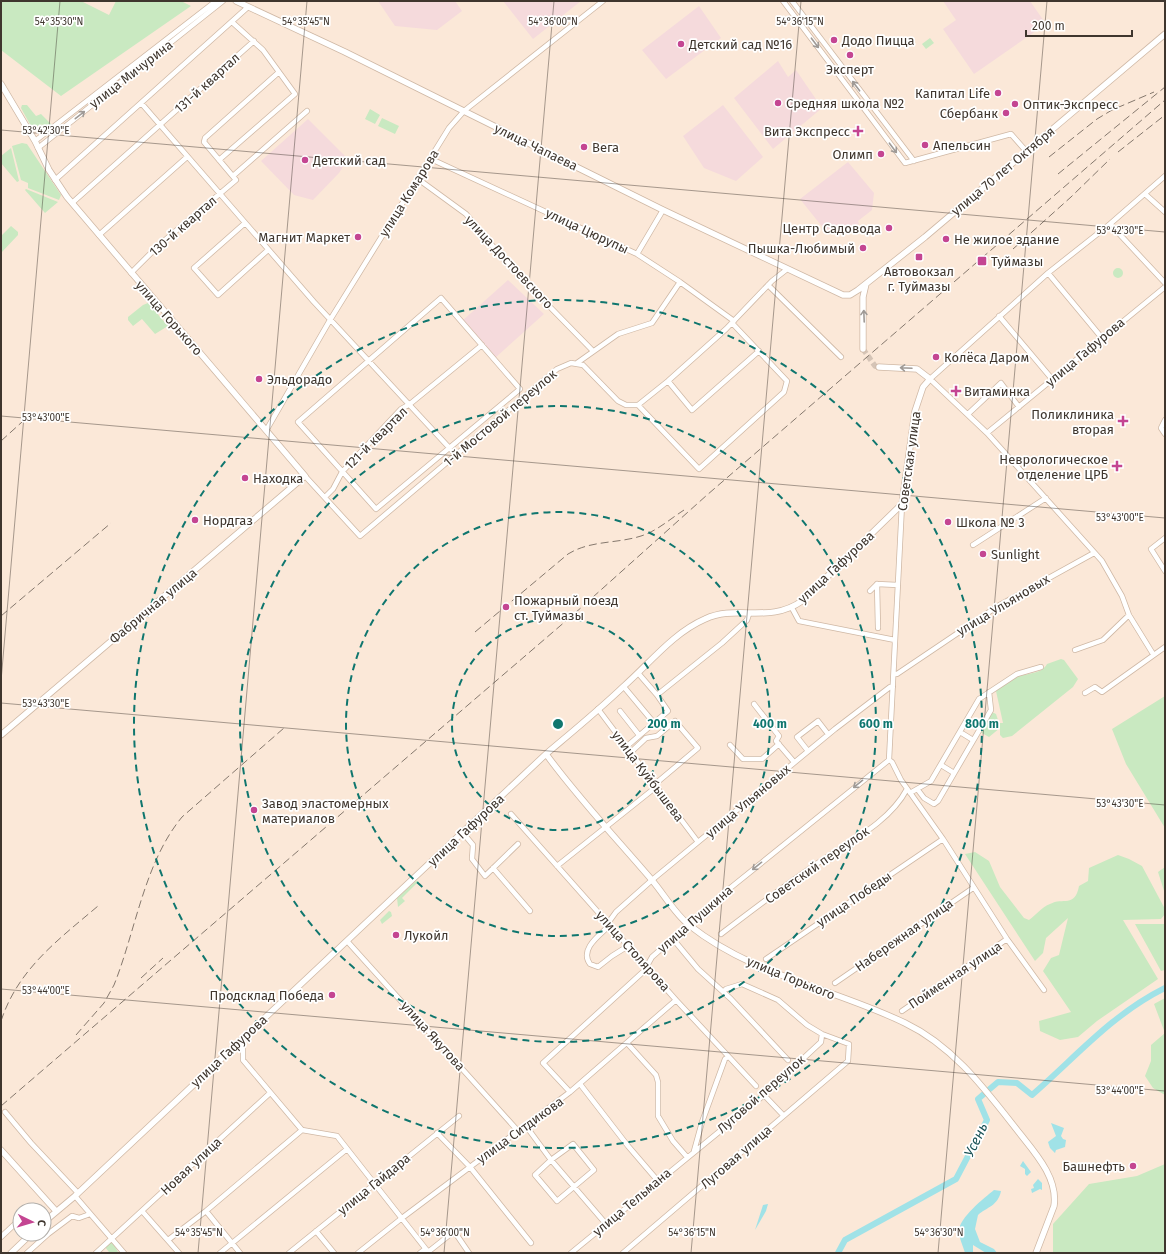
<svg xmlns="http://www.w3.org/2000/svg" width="1166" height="1254" font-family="'Fira Sans',sans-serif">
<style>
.education{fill:#f5dadc}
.green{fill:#c9e9c1}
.water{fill:#a0e2e7}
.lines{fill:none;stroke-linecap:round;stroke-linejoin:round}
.river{stroke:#a0e2e7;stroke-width:6}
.major-tunnel{stroke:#d5c4b6;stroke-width:5.5;stroke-dasharray:5.5 3;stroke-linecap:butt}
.minor-casing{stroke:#cfb8a5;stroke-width:6}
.major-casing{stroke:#cfb8a5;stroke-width:7}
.minor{stroke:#fff;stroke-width:4.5}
.major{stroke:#fff;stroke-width:5.5}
.rail{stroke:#85786d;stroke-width:1;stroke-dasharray:8 4;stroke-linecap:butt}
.oneway{stroke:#9f9a96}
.ticks{fill:none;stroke:#3f362e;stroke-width:1;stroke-opacity:0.45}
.ring{fill:none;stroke:#0f766e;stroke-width:2;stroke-dasharray:7 5}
.poi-dot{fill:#c44592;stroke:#fff;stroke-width:1.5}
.labels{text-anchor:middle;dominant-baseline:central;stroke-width:3.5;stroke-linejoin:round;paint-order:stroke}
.poi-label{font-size:13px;fill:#3f362e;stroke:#fff;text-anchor:start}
.street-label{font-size:13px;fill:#3f362e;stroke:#fff}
.water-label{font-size:14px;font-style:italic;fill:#185155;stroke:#fff}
.ticks-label{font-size:10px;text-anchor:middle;fill:#3f362e;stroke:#fff;stroke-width:3.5;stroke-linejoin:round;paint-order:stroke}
.centre{fill:#0f766e;stroke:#fff;stroke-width:2}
.ring-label{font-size:12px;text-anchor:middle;font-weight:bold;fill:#0f766e;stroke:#fff;stroke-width:3.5;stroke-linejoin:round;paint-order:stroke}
</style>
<rect width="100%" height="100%" fill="#fbe8d8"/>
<path class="education" d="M378,1H455L462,11L437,30L395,26Z
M503,1H581L533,39Z
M943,1H1030L1046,24L974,74L943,29L956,20Z
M699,6L721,38L666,79L642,50Z
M778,61L788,77L796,70L822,108L773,149L734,98Z
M723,105L763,157L736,181L704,168L683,136Z
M308,119L348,159L339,173L313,200L294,195L261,161Z
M848,162L874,193L872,210L858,221L859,224L839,230L824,229L800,199Z
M508,280L544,314L495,358L462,321Z"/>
<path class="green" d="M1,1H81L109,15L116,1H181L191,6L61,96L1,50Z
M930,38L934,43L926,49L922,44Z
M22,105H27L36,116L41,114L51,124V127L40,131L34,130L43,124L32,128L21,108Z
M370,109L380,115L375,124L365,119Z
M382,118L399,126L395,134L378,126Z
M22,143L27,144L61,195L59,200L28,188V183L21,180L12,146Z
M11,148L19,181L17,182L1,163V156Z
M26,189L58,202L45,213L25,190Z
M11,226L18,232V235L1,253V236Z
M1113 273a5 5 0 1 1 10 0a5 5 0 1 1-10 0Z
M148,303L168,326L155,334L142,319L133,326L128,320V317L143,305Z
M1061,659L1064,660L1078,679L1073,687L1012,736L1003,738L1000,735V728L989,737L980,732L992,712L996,714L999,723H1003L996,691C1002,686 1009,680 1017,677C1027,673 1042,674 1047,664Z
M1165,696V828L1126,764L1112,729Z
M975,852L989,861L1000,887L1024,918L1029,920C1036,915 1042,907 1050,904C1063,897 1075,908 1079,886L1088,881L1089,868L1118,855L1129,859L1142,866L1165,909V914L1161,919L1123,920L1158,979L1097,1021L1078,1037L1060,1040L1040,1031L1039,1021L1071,1012L1043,971L1051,958L1059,955L1068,918L1046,938L1043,953L1035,961L965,854Z
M1165,867V894L1158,872Z
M416,881H419L402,898L405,901L398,907L397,898Z
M389,911L391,912L392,916L382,924L380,920Z
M1135,924H1165V970L1161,971Z
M1165,998V1095L1153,1088L1145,1076L1151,1061V1045L1165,1033L1154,1004Z
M1165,1164V1253H1053V1224L1089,1184L1137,1176Z
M112,1241L118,1252L117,1253H108L109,1252L105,1247Z"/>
<path class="water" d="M1051,1123L1064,1128L1061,1136L1063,1139L1066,1140L1065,1147L1056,1150L1055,1153L1050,1148L1048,1142L1056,1136Z
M1023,1161L1031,1172L1027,1176L1025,1174V1169L1020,1166Z
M1038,1179L1042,1183V1190L1040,1189L1032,1193L1031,1189L1034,1188L1033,1185Z
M994,1190L1001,1191C998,1206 987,1207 978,1215L975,1229L980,1242L994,1249L997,1253H986L973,1245V1253H965C963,1246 959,1238 959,1231C959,1218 984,1198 994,1190Z
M768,1204L766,1211L755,1230L763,1205Z"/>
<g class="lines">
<path class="river" d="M838,1253L845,1240L956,1179L987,1120L978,1099L998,1082L1017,1083L1032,1095C1077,1056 1111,1015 1165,988"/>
<path class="major-tunnel" d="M863,349L875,366L879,367"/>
<g class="minor-casing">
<path id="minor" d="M783,1L905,163L1011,134L1026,151
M792,1L914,161
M142,104L314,302L456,455
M35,141L216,1
M38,148L223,1
M431,159L637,254L680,282L734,321
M219,160L295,94L263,50L232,22
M233,176L307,111
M418,179L466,214L506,262L593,351
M55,180L248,7
M1145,194L1165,212
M72,203L254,41
M245,223L194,268L218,295L268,250
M1110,224L1165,283
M99,235L187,157
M637,254L663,210
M131,273L158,246L236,180L204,142L205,138L279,72
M1048,273L1102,338
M768,285L841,357
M441,298L520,389L376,509L298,422Z
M999,316L1052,379
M577,363L618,334L652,323L680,282
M668,381L692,410L759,351
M638,405L699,469L784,392L787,381L732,323
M968,414L1001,383L1019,407
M1165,420L1161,428L1165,434
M267,429L330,320L449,128L464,111L603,1
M987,433L1165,287
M305,476L360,536L557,369L571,363L583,365L618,401L626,405H638L668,381L726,329L772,281L786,270
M325,497L333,489L342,472L401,409L410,404L482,345
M1165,538L1151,549L1165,571
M973,545L1046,498
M870,591L877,584
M792,608L799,621L895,640
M878,628L877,584L898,585
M1075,650L1103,640L1129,615
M1153,654L1129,615L1122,596L1102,561L987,433L930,379L1048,273L1110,224L1165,176
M638,673L657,695L722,643L747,620L749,614
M894,674H897L998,606L1094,553
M624,687L654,723
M1085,693L1095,687L1102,692L1165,647
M754,704L779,736L776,741L794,762
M598,709L698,842
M620,711L639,735
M960,732L973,740
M730,745L743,759H762L779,744
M626,747L668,711L657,695
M808,751L797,737L818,721L828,734
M630,753L646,738L657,736L675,721L698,748L654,785
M889,760L892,762L901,780L943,839L1007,939L1044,990
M889,760L902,504
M941,765L954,773
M918,790L924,798L934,804L938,801L991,710L989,692
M910,793L931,781L979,699L1017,674L1041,667
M511,814L676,1000L756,1086
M463,833L473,845L472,859L485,876L518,844
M557,866L656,787
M493,868L530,911
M608,923L616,912L652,880L835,729L890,687H893
M610,925C600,935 579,949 590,964L598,967L612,956L628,946
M721,934C751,911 781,888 812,867C844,844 888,825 907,789
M673,939L698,969L731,999L788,1060
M347,941L519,1132
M766,959L943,839
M835,983L973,888
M902,1011L1007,939
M237,1043L243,1049V1060L302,1130L337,1136L429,1253
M627,1043L656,1075L658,1082V1116L673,1141L687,1157
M580,1084L628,1146L658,1181
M570,1092L543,1063L644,971L652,957L729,889L889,760
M764,1095L783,1115
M5,1112L31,1143L78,1193
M526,1126L551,1160L606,1224
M437,1133L470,1167L531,1243
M573,1144L594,1170L557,1201L535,1175L551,1160Z
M694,1151L702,1122L725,1059L728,1057
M75,1196L124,1253
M142,1211L179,1253
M206,1211L240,1253
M316,1231L334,1253
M1,1237L17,1222
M168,1240L206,1211L302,1130
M428,1252L452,1233L456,1234L469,1253
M27,1253L48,1234L72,1216L79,1218L90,1214
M96,1253L270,1093
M220,1253L347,1149
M289,1253L459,1116
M358,1253L402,1218L570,1092L676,1000
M420,1253L425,1249
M571,1253L764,1095L821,1042L822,1034
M623,1253L848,1061L849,1044L822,1034L807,1025L778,1000L742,984L726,989L723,992"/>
</g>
<g class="major-casing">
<path id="major" d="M236,1L345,52L663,210L843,295H850L858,290L925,237L1165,34
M1,84L35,141L49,170L67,197L305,476L1,735
M863,349V297L866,284
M546,754C578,798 616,838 651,879C664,894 674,913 689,925C753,976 833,988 905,1023C955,1047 987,1092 1021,1135C1037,1155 1058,1179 1054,1206L1036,1253
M1,1150L56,1211
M44,1222L75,1196L546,754C572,732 599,710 624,686C650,663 673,633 705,619C737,604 769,624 802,601L902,504L915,411L923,387L930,379L917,369L879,367
M11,1253L31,1234"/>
</g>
<use href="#minor" class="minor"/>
<use href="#major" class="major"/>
<path class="rail" d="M1118,152L1165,115
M1049,157L1097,119L1112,110L1154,92
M1058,174L1165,87
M1013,249L1071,197L1110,159
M1,441L22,422
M1,616L111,523
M475,632L568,554C591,540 616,544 641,536C657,531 670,519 684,510
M141,978L163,958
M1,1021C18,969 58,940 98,906
M76,1035L104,1003L114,985C136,930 144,863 182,817L284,728
M1,1106L574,614L707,495L1165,100"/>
</g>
<defs><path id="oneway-shaft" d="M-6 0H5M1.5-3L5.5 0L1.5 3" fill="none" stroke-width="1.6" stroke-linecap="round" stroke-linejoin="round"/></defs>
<g class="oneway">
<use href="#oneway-shaft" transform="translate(815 43) rotate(53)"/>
<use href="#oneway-shaft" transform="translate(856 86) rotate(-127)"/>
<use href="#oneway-shaft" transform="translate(80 115) rotate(-38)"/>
<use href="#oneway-shaft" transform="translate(893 148) rotate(53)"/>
<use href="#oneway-shaft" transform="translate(864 316) rotate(-92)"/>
<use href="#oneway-shaft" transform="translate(906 368) rotate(-177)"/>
<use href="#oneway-shaft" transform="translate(858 784) rotate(141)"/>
<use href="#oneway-shaft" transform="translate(757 866) rotate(141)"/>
</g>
<path class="ticks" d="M1,130L1165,232M1,416L1165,518M1,681L60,1M1,703L1165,805M1,989L1165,1091M198,1253L307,1M444,1253L554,1M691,1253L801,1M938,1253L1047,1"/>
<g class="ring">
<circle cx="558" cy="724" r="106"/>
<circle cx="558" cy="724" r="212"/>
<circle cx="558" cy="724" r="318"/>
<circle cx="558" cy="724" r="424"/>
</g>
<g class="poi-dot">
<circle cx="834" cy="40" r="4"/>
<circle cx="681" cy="44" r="4"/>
<circle cx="850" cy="55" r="4"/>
<circle cx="998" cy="93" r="4"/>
<circle cx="778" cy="103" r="4"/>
<circle cx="1015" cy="104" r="4"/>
<circle cx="1006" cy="113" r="4"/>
<path d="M856 125h4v4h4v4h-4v4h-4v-4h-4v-4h4z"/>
<circle cx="925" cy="145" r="4"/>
<circle cx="584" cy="147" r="4"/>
<circle cx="881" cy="154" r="4"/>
<circle cx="305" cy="160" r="4"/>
<circle cx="889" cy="228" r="4"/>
<circle cx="358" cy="237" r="4"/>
<circle cx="946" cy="239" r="4"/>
<circle cx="863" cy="248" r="4"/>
<rect x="915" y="253" width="8" height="8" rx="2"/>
<rect x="977" y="256" width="10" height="10" rx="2"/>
<circle cx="936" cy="357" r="4"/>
<circle cx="259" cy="379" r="4"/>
<path d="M954 385h4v4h4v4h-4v4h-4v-4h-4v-4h4z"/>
<path d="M1121 415h4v4h4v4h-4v4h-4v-4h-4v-4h4z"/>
<path d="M1115 460h4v4h4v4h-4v4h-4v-4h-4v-4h4z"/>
<circle cx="245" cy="478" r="4"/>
<circle cx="195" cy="520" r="4"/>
<circle cx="948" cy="522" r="4"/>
<circle cx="983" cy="554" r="4"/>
<circle cx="506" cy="607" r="4"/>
<circle cx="254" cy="810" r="4"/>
<circle cx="396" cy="935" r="4"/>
<circle cx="332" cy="995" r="4"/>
<circle cx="1133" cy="1166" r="4"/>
</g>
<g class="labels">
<g class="poi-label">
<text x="842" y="40">Додо Пицца</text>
<text x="689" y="44">Детский сад №16</text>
<text x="850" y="69" text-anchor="middle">Эксперт</text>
<text x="990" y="93" text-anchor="end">Капитал Life</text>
<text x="786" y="103">Средняя школа №2</text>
<text x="1023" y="104">Оптик-Экспресс</text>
<text x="998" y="113" text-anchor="end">Сбербанк</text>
<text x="850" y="131" text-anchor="end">Вита Экспресс</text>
<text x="933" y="145">Апельсин</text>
<text x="592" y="147">Вега</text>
<text x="873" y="154" text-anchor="end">Олимп</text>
<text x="313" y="160">Детский сад</text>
<text x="881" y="228" text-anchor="end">Центр Садовода</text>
<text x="350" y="237" text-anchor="end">Магнит Маркет</text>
<text x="954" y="239">Не жилое здание</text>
<text x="855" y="248" text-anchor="end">Пышка-Любимый</text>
<text x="991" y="261">Туймазы</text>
<text x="919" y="271" text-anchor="middle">Автовокзал<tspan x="919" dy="15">г. Туймазы</tspan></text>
<text x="944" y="357">Колёса Даром</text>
<text x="267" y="379">Эльдорадо</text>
<text x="964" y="391">Витаминка</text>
<text x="1114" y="414" text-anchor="end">Поликлиника<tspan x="1114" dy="15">вторая</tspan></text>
<text x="1108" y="459" text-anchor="end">Неврологическое<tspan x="1108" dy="15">отделение ЦРБ</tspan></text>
<text x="253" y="478">Находка</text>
<text x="203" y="520">Нордгаз</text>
<text x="956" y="522">Школа № 3</text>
<text x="991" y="554">Sunlight</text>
<text x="514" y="600">Пожарный поезд<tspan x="514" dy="15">ст. Туймазы</tspan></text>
<text x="262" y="803">Завод эластомерных<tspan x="262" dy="15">материалов</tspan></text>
<text x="404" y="935">Лукойл</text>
<text x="324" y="995" text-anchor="end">Продсклад Победа</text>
<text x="1125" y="1166" text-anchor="end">Башнефть</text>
</g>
<g class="street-label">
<text transform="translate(131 74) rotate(-38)">улица Мичурина</text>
<text transform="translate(207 83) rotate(-42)">131-й квартал</text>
<text transform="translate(536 147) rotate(26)">улица Чапаева</text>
<text transform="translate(1003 171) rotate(-40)">улица 70 лет Октября</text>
<text transform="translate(409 193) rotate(-58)">улица Комарова</text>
<text transform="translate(183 226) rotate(-41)">130-й квартал</text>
<text transform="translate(587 231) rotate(25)">улица Цюрупы</text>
<text transform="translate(509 262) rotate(47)">улица Достоевского</text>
<text transform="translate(169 318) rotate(49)">улица Горького</text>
<text transform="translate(1085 352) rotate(-40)">улица Гафурова</text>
<text transform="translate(500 418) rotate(-40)">1-й Мостовой переулок</text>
<text transform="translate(376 438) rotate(-45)">121-й квартал</text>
<text transform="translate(909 461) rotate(-82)">Советская улица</text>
<text transform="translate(836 567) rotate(-43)">улица Гафурова</text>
<text transform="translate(1003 605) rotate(-31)">улица Ульяновых</text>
<text transform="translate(153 606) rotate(-40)">Фабричная улица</text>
<text transform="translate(648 776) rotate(53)">улица Куйбышева</text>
<text transform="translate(748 801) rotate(-40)">улица Ульяновых</text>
<text transform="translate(466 830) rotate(-43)">улица Гафурова</text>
<text transform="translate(817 865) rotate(-35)">Советский переулок</text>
<text transform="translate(854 899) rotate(-34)">улица Победы</text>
<text transform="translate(695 919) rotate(-41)">улица Пушкина</text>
<text transform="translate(904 935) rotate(-35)">Набережная улица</text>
<text transform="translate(633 951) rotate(48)">улица Столярова</text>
<text transform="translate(955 975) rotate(-34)">Пойменная улица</text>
<text transform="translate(791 978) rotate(22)">улица Горького</text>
<text transform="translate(433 1036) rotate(48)">улица Якутова</text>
<text transform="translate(229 1051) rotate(-43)">улица Гафурова</text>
<text transform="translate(761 1094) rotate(-41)">Луговой переулок</text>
<text transform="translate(520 1130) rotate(-36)">улица Ситдикова</text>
<text transform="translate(736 1157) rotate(-41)">Луговая улица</text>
<text transform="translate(191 1166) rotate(-43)">Новая улица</text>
<text transform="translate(374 1184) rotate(-39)">улица Гайдара</text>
<text transform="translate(632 1202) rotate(-40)">улица Тельмана</text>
</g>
<g class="water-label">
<text transform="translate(976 1140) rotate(-64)">Усень</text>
</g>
</g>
<g class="ticks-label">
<text x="306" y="25">54°35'45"N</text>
<text x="553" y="25">54°36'00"N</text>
<text x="800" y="25">54°36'15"N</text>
<text x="59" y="25">54°35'30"N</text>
<text x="46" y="134">53°42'30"E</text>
<text x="1120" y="234">53°42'30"E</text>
<text x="46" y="421">53°43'00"E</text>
<text x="1120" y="521">53°43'00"E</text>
<text x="46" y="707">53°43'30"E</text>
<text x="1120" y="807">53°43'30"E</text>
<text x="46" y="994">53°44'00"E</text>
<text x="1120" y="1094">53°44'00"E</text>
<text x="199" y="1236">54°35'45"N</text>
<text x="445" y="1236">54°36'00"N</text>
<text x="692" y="1236">54°36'15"N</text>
<text x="939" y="1236">54°36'30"N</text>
</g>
<circle cx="558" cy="724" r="6" class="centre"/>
<g class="ring-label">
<text x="664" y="728">200 m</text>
<text x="770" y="728">400 m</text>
<text x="876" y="728">600 m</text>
<text x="982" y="728">800 m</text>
</g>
<rect width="1166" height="1254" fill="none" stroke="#3f362e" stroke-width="4"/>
<g transform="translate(32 1222) rotate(95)"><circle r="19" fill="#ffffff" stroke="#b2afab"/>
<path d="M0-3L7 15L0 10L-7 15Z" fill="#c44592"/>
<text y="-6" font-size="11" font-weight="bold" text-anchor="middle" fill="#3f362e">С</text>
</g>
<path d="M1026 30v6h106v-6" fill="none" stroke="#3f362e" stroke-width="2"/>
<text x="1032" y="30" font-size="12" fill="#3f362e" stroke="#ffffff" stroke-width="3" paint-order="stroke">200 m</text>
</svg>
